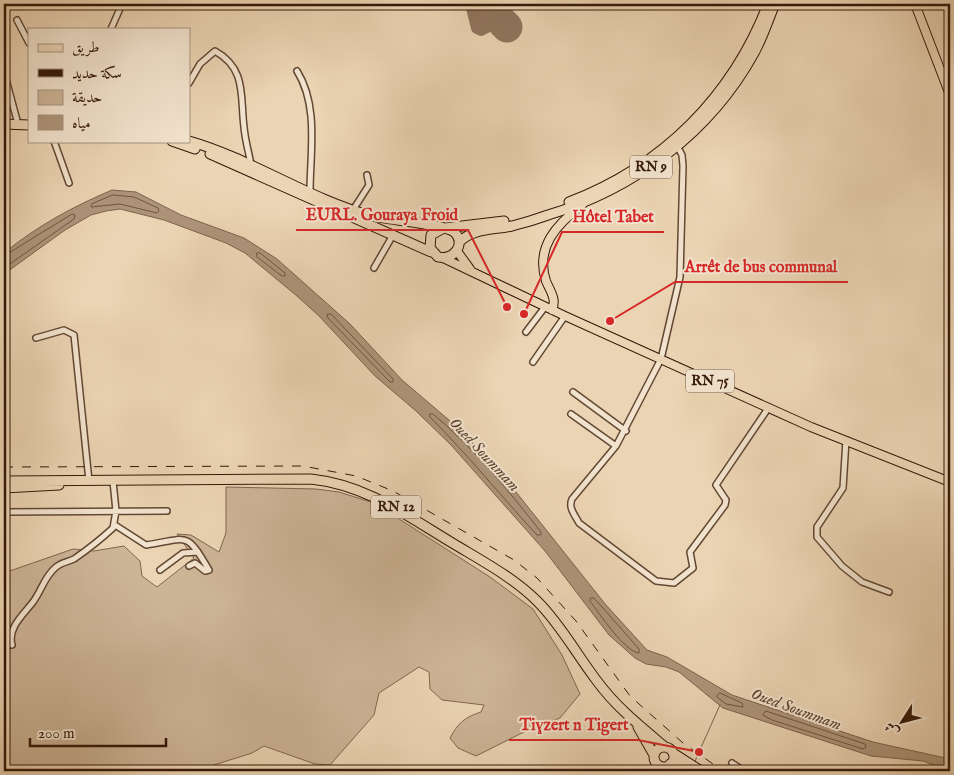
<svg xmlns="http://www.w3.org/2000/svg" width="954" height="775" font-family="'IM FELL English',Amiri,serif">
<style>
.green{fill:#ccb496;stroke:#80664f}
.water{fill:#ad9479;stroke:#7d624c}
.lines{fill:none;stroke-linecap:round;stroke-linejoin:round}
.shore{stroke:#705640;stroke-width:1}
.stream{stroke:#7d624c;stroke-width:1}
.taxiway{stroke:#90765e;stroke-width:12}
.runway{stroke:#90765e;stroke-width:31}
.street-casing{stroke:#624733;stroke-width:8}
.secondary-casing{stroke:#341808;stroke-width:9}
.primary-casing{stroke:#341808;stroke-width:10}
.highway-casing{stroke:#341808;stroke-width:11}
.street{stroke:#f2e3ce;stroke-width:5}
.secondary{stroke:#f2e3ce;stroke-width:7}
.primary{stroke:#ebd4b3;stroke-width:8}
.highway{stroke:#ebd4b3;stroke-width:9}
.rail{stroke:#341808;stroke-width:1;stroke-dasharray:9 9;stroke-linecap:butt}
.labels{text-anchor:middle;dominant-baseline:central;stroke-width:4;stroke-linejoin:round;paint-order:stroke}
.shield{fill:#f2e3ce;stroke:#6d5543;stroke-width:1}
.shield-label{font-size:14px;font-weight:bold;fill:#341808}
.water-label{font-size:16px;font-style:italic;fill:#5e4330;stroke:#f2e3ce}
.leader{fill:none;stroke:#d62828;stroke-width:2}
.callout-dot{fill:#d62828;stroke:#f2e3ce;stroke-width:2}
.callout-label{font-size:16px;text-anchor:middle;font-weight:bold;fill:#d62828;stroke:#f2e3ce;stroke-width:4;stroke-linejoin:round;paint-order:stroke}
</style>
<rect width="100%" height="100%" fill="#ebd4b3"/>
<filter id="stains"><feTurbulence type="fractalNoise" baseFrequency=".004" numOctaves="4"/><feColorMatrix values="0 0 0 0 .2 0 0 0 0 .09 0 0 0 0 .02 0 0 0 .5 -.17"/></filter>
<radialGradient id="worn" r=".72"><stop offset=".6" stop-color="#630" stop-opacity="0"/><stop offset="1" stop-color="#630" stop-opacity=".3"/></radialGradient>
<path class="green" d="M226,487L316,489L339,492L374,503L490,577L533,609L562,655L580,694L560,718L530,729L476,756L458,748L450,738C458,723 465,717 481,712L484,705L442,700L430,689L429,672L419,667L379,693L374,715L330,765L315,764L264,746L252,753L195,771H4V573L73,549L94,551L124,546L140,561L142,576L157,587L194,558L177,534L191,535L219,552L226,533Z"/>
<path class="water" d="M112,190L136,192L181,215L244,238L277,259L350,324L402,380L463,432L516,492L606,605L647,650L667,657L732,695L873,742L950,759V771L923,761L871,756L723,708L679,672L666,667L646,664L635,658L609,635L545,551L451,445L416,411L375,376L319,316L297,296L245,253L226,243L164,220L120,209L106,211L91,215L65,230L4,274V253C37,226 74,206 112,190Z"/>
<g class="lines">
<path class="shore" d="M113,195L134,197L158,208L159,211L157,213L120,204L91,207L92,204Z
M257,253H260L285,273V276H282L257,257Z
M4,256L72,214L75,215L74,219L4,268
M331,314L393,379V382H390L328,318L327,315Z
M430,414H433C474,448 508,490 541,532V535H537C501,496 468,455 430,417Z
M591,598H594L639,649V653C625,652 599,613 590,601Z
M720,693L742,703L743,707L726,704L717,697Z
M766,711L865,744L866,747L863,749L772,720L763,715Z"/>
<path class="stream" d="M699,752L720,705
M695,762L697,756"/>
<path class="taxiway" d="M471,4L477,28L481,30L494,23L499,18"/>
<path class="runway" d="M485,4L507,27"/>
<g class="street-casing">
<path id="street" d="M17,20L29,43
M111,29L122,4
M297,71C319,106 310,153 310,192
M4,72L18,124
M189,83L200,64L215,51C247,69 240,96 244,127C245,140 249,153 251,165
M54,141L69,183
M677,146L682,155L683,166L680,277L661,359L616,446L572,499C568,508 575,515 579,523L656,581L674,583L693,568L690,552L725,505L726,500L716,485L769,407
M353,210L369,185L367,175
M374,268L393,235
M526,332L545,307
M36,338L64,330L74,335L89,481
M533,362L565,316
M573,392L626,431
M571,414L616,446
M846,440L843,488L817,527V537L842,566L862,582L889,592
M4,512L167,511
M115,525L146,545C188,539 185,529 209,570L205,571L195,563L189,566
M160,570L183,553L198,552
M12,645C7,628 24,614 33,602C42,590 44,577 56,567C62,562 68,562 74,559C87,550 101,539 113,528L116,511L113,481
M732,763L744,771"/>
</g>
<g class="secondary-casing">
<path id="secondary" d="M662,767L663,771"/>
</g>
<g class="primary-casing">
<path id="primary" d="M915,4L950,95
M457,251L470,269
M443,258L565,316L811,427L950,482
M552,310C557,299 550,291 546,281C535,247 557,224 582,205"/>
</g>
<g class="highway-casing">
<path id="highway" d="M4,124L29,125
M172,141L195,149
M189,141C252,159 308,199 372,216C389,220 445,224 454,232C467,244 453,261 438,257L430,248L431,235L442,229
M210,154L431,252
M569,202C663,166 732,97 768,4
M445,228L504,221
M459,242C474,228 493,230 512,226C524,223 537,219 548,215C634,189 710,133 754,53C763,37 768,20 775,4
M4,481L311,479C367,485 407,516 454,544C484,562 514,578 538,602C561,625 577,655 597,681C616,707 640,726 665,747
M4,488L59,485
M638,727L654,755
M654 757a10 10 0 1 1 20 0a10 10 0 1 1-20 0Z
M673,753L701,771
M670,764L679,765L691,771"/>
</g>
<use href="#street" class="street"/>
<use href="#secondary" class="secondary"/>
<use href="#primary" class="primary"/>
<use href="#highway" class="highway"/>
<path class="rail" d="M4,467L303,466L356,476L393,491L514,560L537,578L576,621L630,696L683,743L723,771"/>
</g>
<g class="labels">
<g class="shield">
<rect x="630" y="155.5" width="42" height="23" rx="4"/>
<rect x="686" y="369.5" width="48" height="23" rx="4"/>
<rect x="371" y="495.5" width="50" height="23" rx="4"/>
</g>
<g class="shield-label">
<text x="651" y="167">RN 9</text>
<text x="710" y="381">RN 75</text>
<text x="396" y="507">RN 12</text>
</g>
<g class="water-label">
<text transform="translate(484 455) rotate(47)">Oued Soummam</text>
<text transform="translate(796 710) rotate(20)">Oued Soummam</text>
</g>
</g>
<path class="leader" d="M507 307L468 230H296M524 314L562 232H664M610 321L675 282H848M699 752L638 740H509"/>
<g class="callout-dot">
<circle cx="507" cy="307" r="5"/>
<circle cx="524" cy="314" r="5"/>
<circle cx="610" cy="321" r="5"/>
<circle cx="699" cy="752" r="5"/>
</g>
<g class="callout-label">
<text x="382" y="220">EURL. Gouraya Froid</text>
<text x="613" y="222">Hôtel Tabet</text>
<text x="761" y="272">Arrêt de bus communal</text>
<text x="574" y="730">Tiɣzert n Tigert</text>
</g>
<rect width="954" height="775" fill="none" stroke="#ebd4b3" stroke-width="20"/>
<rect x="5" y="5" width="944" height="765" fill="none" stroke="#341808" stroke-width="2.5"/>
<rect x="10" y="10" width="934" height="755" fill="none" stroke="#341808"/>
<rect x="28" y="28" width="162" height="115" fill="#f2e3ce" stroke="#a6927f"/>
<rect x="38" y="44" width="25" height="8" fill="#ebd4b3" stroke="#a6927f"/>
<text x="72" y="52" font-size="15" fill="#341808">طريق</text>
<rect x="38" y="69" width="25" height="8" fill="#341808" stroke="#a6927f"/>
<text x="72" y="78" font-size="15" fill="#341808">سكة حديد</text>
<rect x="38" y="90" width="25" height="15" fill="#ccb496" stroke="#a6927f"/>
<text x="72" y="102" font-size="15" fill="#341808">حديقة</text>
<rect x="38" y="115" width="25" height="15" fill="#ad9479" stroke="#a6927f"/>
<text x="72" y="128" font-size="15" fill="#341808">مياه</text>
<g transform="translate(902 722) rotate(234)" stroke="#f2e3ce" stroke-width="4" paint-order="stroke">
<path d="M0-4L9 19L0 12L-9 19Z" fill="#341808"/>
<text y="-8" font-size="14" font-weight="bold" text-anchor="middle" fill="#341808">ش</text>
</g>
<path d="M30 738v8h136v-8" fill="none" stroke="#341808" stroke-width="2.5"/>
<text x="38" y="738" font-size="15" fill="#341808" stroke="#f2e3ce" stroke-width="4" paint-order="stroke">200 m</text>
<rect width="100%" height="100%" filter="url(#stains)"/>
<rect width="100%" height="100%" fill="url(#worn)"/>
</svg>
